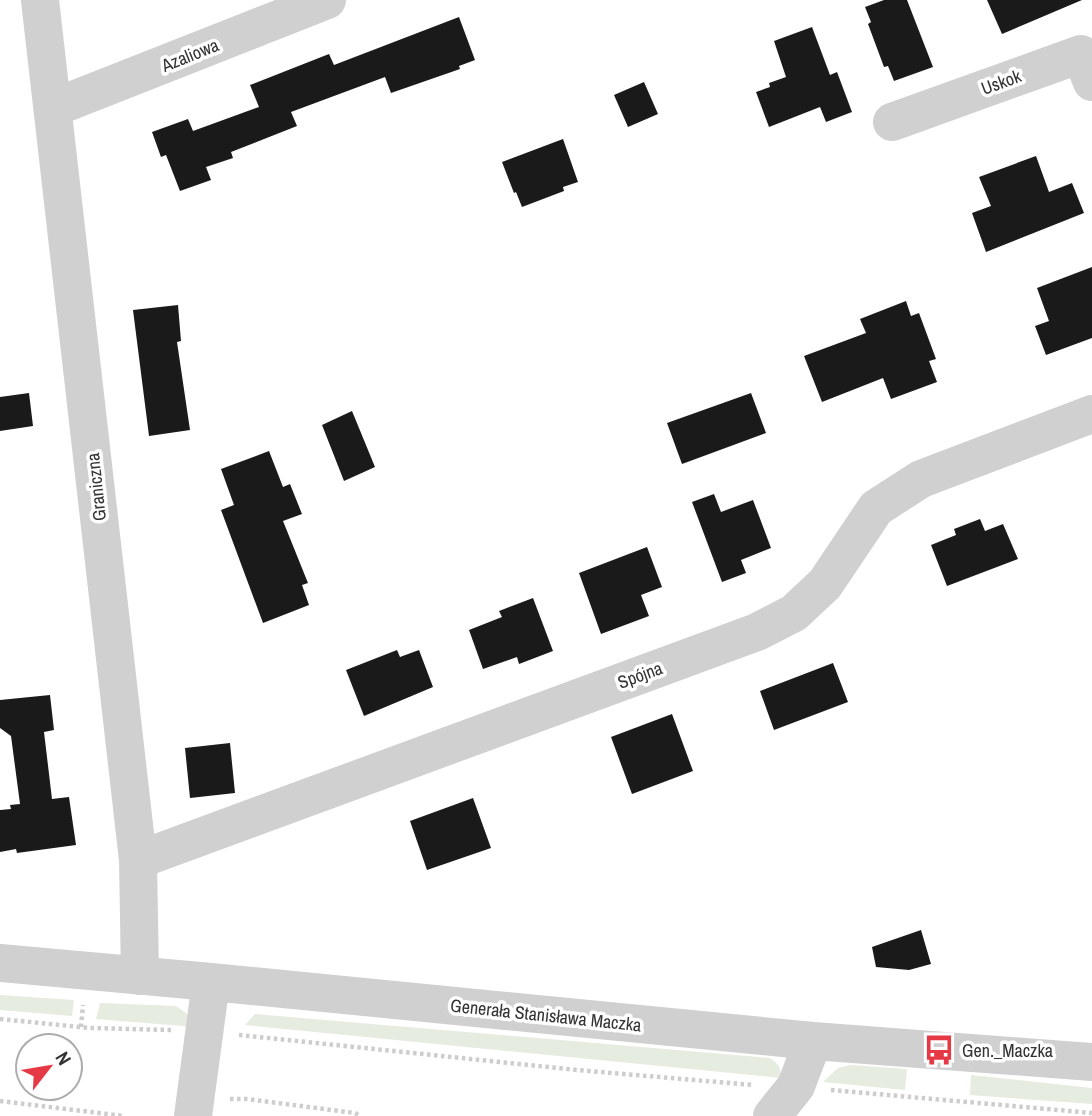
<svg xmlns="http://www.w3.org/2000/svg" width="1092" height="1116" font-family="'Archivo Narrow',sans-serif">
<style>
.green{fill:#e6ecdf}
.building{fill:#1a1a1a}
.lines{fill:none;stroke-linecap:round;stroke-linejoin:round}
.path{stroke:#cdcdcd;stroke-width:4.5;stroke-dasharray:3.5 3.5;stroke-linecap:butt}
.minor{stroke:#d0d0d0;stroke-width:38}
.labels{text-anchor:middle;dominant-baseline:central;stroke-width:7;stroke-linejoin:round;paint-order:stroke}
.street-label{font-size:18px;fill:#333;stroke:#fff}
.poi-label{font-size:18px;fill:#333;stroke:#fff;text-anchor:start}
</style>
<rect width="100%" height="100%" fill="#fff"/>
<path class="green" d="M0,995L74,1000L72,1016L0,1010Z
M100,1003L176,1006L186,1013L195,1027L96,1019Z
M255,1014L770,1058C779,1064 781,1068 781,1078L245,1025Z
M850,1065L907,1069L905,1090L823,1082L838,1068Z
M971,1075L1092,1088V1104L970,1095Z"/>
<path class="building" d="M884,0H907L933,67L894,81L888,66L884,67L868,24L871,22L865,7Z
M987,0H1082L1002,34Z
M459,17L475,60L459,66L460,69L391,93L385,77L291,112L297,126L231,152L233,158L206,167L211,180L180,191L166,155L161,157L152,132L188,119L193,131L259,107L250,85L329,54L334,65Z
M812,27L830,75L837,72L852,112L826,122L820,107L769,127L756,92L770,87L769,83L786,77L774,41Z
M644,82L658,114L628,127L614,95Z
M563,139L578,182L563,187L564,191L522,207L516,192L514,193L502,162Z
M1036,156L1049,192L1072,183L1084,213L986,252L972,213L991,206L979,177Z
M1092,267V338L1046,355L1035,326L1049,321L1037,288Z
M906,301L911,316L919,313L936,359L929,361L937,382L891,399L883,378L822,402L804,356L866,333L860,319Z
M178,305L181,341L177,342L190,430L149,436L133,310Z
M29,393L33,426L0,431V397Z
M751,393L766,433L682,464L667,423Z
M352,411L375,467L344,481L322,425Z
M269,451L283,487L290,484L302,514L283,521L308,583L302,585L309,605L263,623L221,510L234,505L221,469Z
M714,494L721,512L753,500L771,548L741,560L746,573L722,582L692,502Z
M980,519L985,531L1003,524L1018,559L947,586L931,545L956,535L954,529Z
M647,547L662,587L641,595L649,616L601,634L579,573Z
M533,598L553,651L519,664L517,657L483,669L469,630L502,617L499,611Z
M397,650L400,657L419,650L433,687L364,716L346,670Z
M833,663L848,702L774,730L760,691Z
M50,695L54,730L44,732L52,799L69,797L76,845L17,853L16,849L0,852V810L11,809L10,805L20,804L11,736L0,728V700Z
M672,714L693,771L632,794L611,737Z
M230,743L235,793L190,798L185,748Z
M473,798L491,848L427,870L410,821Z
M921,930L931,964L909,970L876,967L872,947Z"/>
<g class="lines">
<path class="path" d="M0,1019L90,1028L171,1030
M81,1027L83,1005
M239,1035L577,1070L753,1085
M831,1090L1092,1113
M230,1099H247L355,1113L360,1116
M0,1101L124,1116"/>
<path class="minor" d="M40,0L138,860L140,976
M53,108L327,0
M892,122L1081,54L1092,82
M138,860L757,632L794,613L825,584L876,508L921,479L1092,414
M0,963L211,982L813,1041L1092,1062
M193,1116L211,982
M772,1116L796,1086L813,1041"/>
</g>
<defs>
<g id="bus-bare" transform="scale(2.415)"><path d="M-5-6H5V4H4V6H2V4H-2V6H-4V4H-5ZM-3.5-4V0h7V-4ZM-3.5 1.2v1.5H-2V1.2ZM2 1.2v1.5H3.5V1.2Z" fill="#e63946" stroke="#fff" stroke-width="2.5" paint-order="stroke"/></g>
</defs>
<g fill-rule="evenodd">
<use href="#bus-bare" x="939" y="1050"/>
</g>
<g class="labels">
<g class="street-label">
<text transform="translate(190 55) rotate(-22)">Azaliowa</text>
<text transform="translate(1001 82) rotate(-20)">Uskok</text>
<text transform="translate(96 487) rotate(-96)">Graniczna</text>
<text transform="translate(640 675) rotate(-20)">Spójna</text>
<text transform="translate(546 1015) rotate(6)">Generała Stanisława Maczka</text>
</g>
<g class="poi-label">
<text x="962" y="1050">Gen._Maczka</text>
</g>
</g>
<g transform="translate(49 1067) rotate(59)"><circle r="33" fill="#ffffff" stroke="#adadad" stroke-width="2"/>
<path d="M0-5L12 26L0 18L-12 26Z" fill="#e63946"/>
<text y="-10" font-size="19" font-weight="bold" text-anchor="middle" fill="#333333">N</text>
</g>
</svg>
